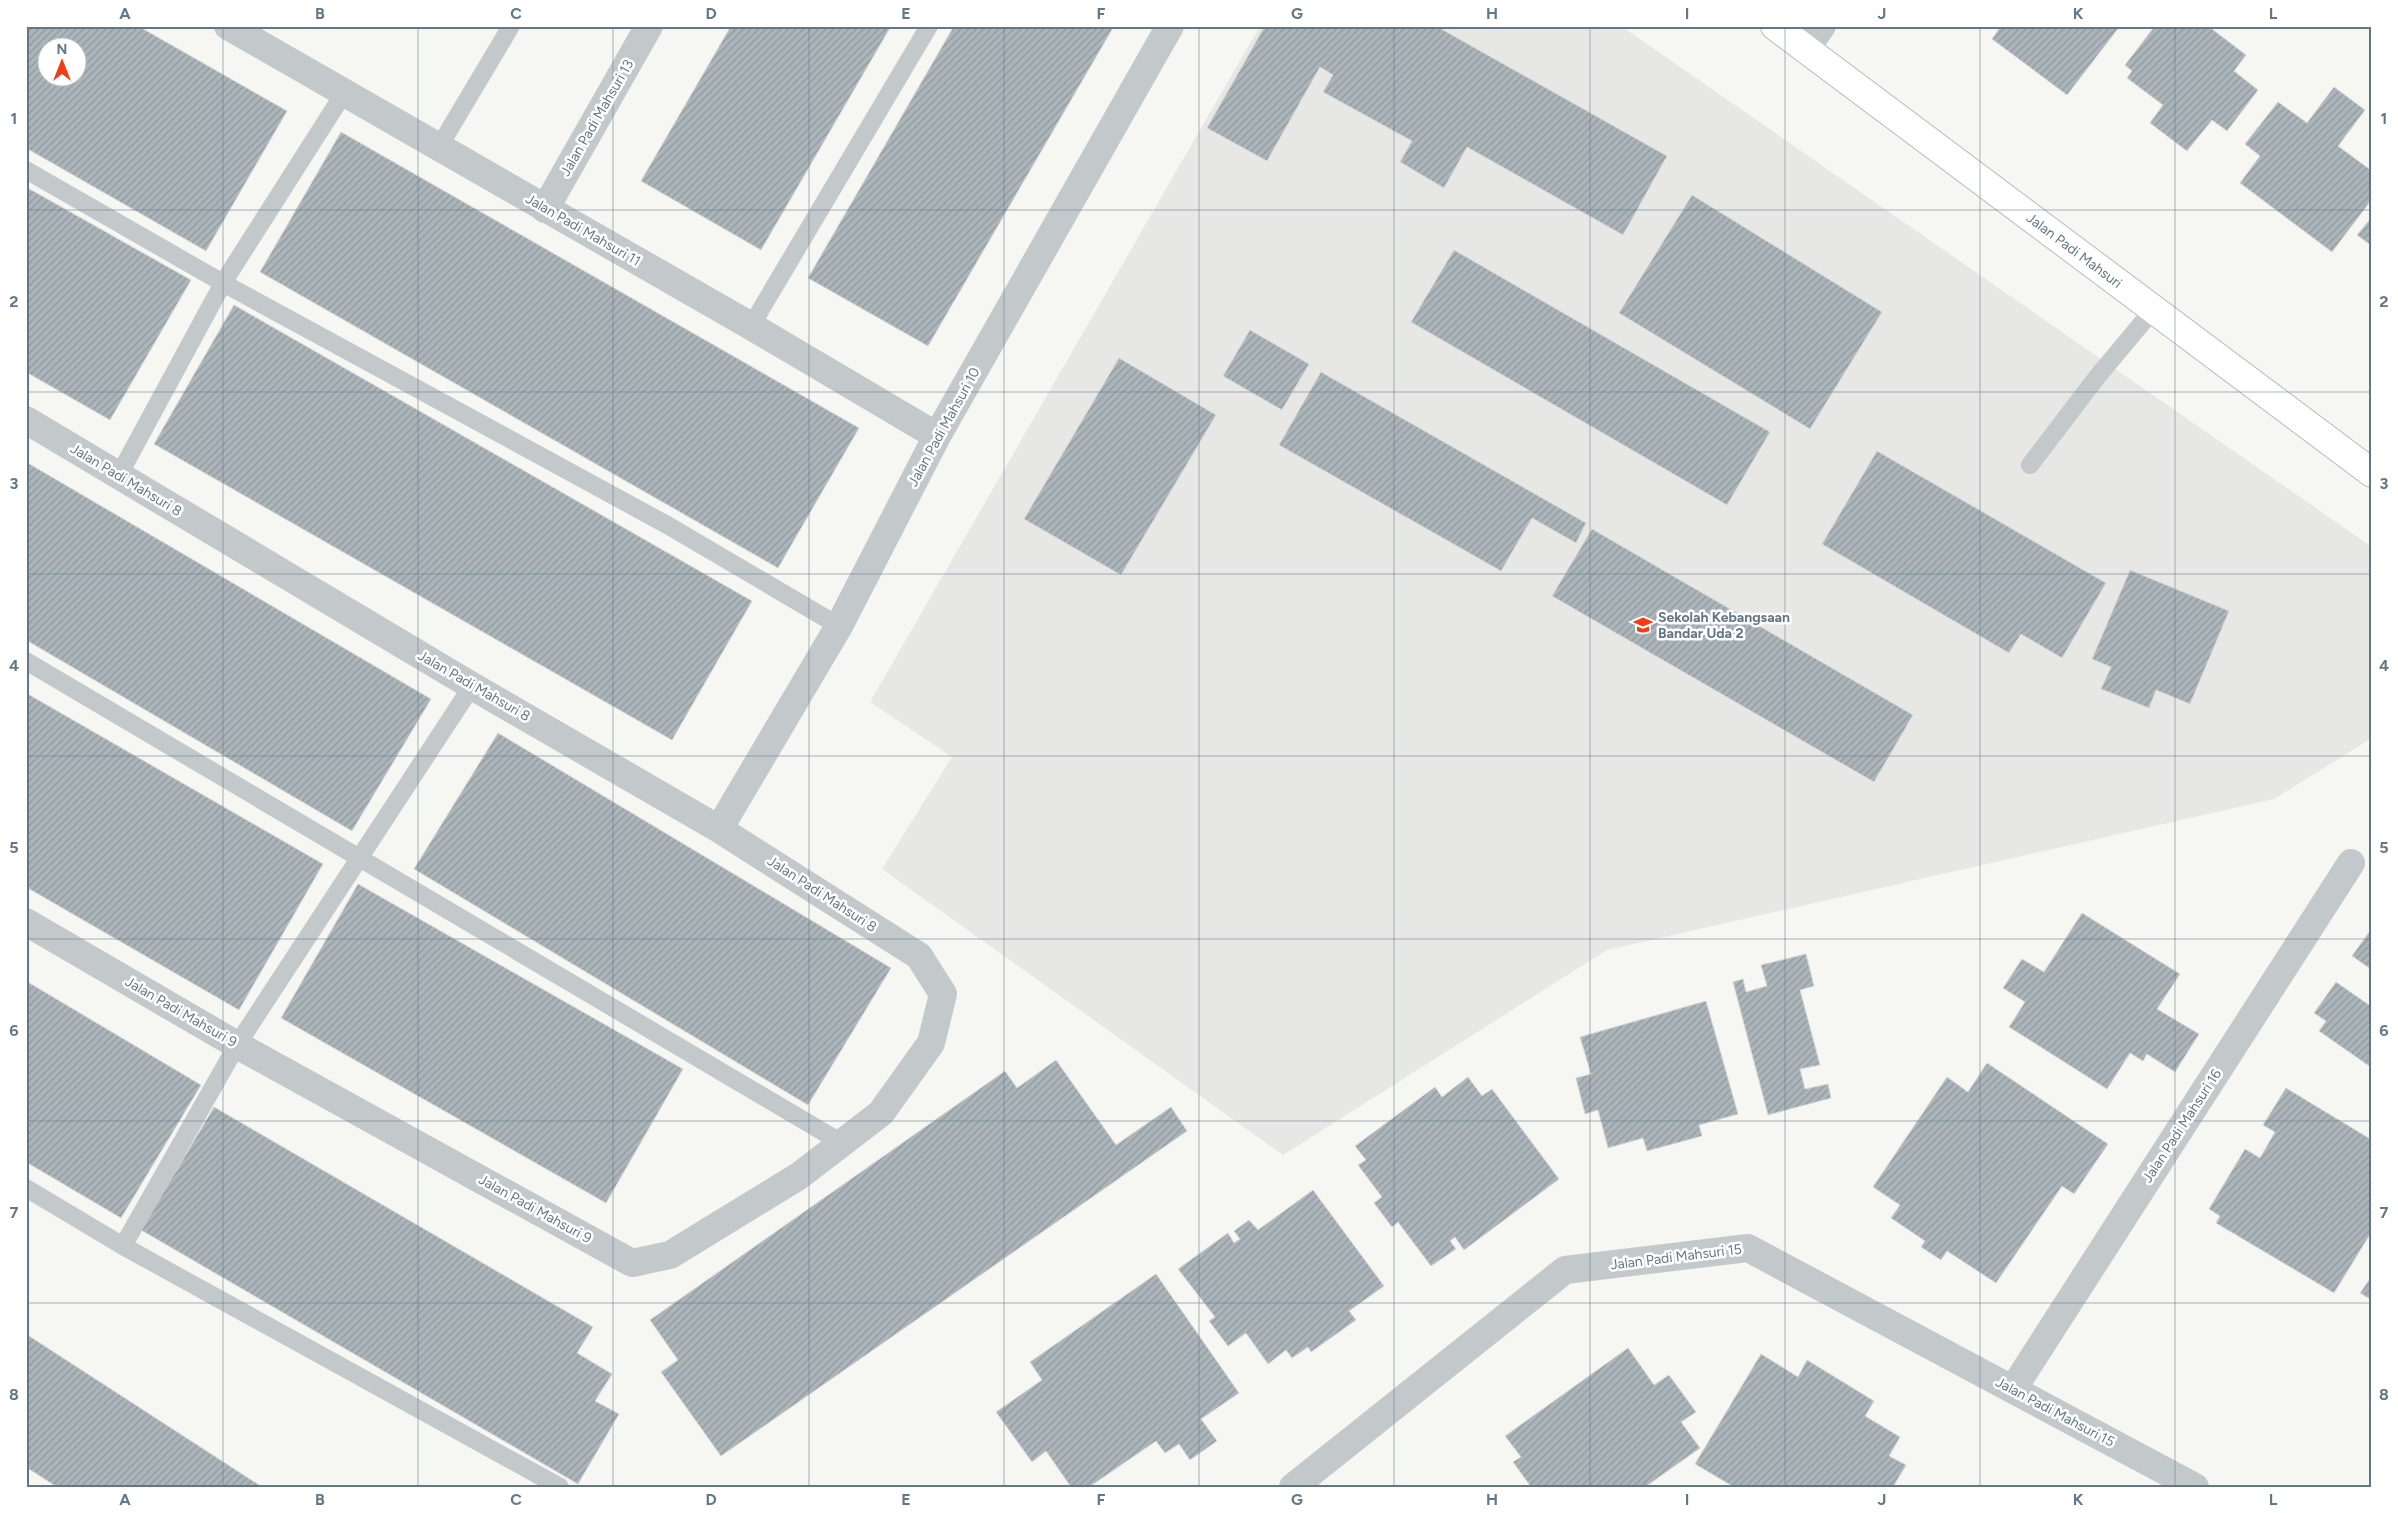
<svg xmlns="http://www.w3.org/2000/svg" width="2398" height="1513" font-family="Figtree,sans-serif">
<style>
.built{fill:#e7e7e5}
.building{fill:url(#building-hatch);stroke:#d7d7d5;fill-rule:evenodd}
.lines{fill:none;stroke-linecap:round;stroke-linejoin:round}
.secondary-casing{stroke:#b5bbbf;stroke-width:30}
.service{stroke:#c3c8cb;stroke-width:18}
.minor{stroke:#c3c8cb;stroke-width:28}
.secondary{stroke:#fff;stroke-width:28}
.grid{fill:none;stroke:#627886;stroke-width:1;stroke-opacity:0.55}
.labels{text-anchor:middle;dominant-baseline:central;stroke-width:5;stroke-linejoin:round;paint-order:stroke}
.street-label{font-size:14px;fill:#627886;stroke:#fff}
.poi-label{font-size:14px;font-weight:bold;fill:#627886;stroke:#fff;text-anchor:start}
.neatline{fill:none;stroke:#627886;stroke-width:2}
.grid-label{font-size:16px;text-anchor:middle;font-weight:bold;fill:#627886}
</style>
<defs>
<pattern id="building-hatch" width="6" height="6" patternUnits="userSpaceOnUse" patternTransform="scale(1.25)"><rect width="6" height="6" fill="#abb5ba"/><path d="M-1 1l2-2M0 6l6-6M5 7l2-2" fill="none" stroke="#8f989d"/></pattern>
</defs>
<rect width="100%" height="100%" fill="#f6f6f2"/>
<path class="built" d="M1260,26H1621L2372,547V738L2274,799L1607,950L1283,1155L882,869L952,757L870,702Z"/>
<path class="building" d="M26,26H138L287,111L206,251L26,148ZM48,48H78V78H48Z
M731,26H891L761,250L641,181Z
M954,26H1114L928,346L808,278Z
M1265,26H1436L1667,156L1623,235L1467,147L1444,188L1400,162L1412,141L1323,92L1333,75L1320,67L1267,161L1207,128Z
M2001,26H2120L2067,95L1992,39Z
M2155,26H2208L2246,55L2234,71L2258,90L2227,131L2212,120L2187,151L2150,123L2163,105L2127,78L2132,71L2125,65Z
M2334,87L2365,110L2338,146L2372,171V199L2332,252L2240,183L2260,156L2245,144L2278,102L2307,123Z
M341,132L859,428L778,568L260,272Z
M26,187L191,280L110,420L26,372Z
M1692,195L1882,312L1810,429L1619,313Z
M2372,217V246L2357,235Z
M1454,250L1770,432L1727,505L1411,322Z
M234,305L752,601L672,740L154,444Z
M1250,330L1309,364L1282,410L1223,376Z
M1119,358L1216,415L1121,575L1024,519Z
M1321,372L1586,523L1576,543L1532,518L1501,571L1279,445Z
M1877,451L2106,583L2062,658L2021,634L2009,653L1822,544Z
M26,462L431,699L352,831L26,640Z
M1592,529L1913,715L1874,782L1552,596Z
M2130,570L2229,611L2190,704L2156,690L2149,708L2101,689L2111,667L2092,659Z
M26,693L323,864L239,1010L26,887Z
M498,733L891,968L808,1105L414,869Z
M358,884L683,1069L606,1203L281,1018Z
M2082,913L2180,974L2157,1009L2199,1034L2175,1072L2147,1054L2143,1061L2130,1053L2107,1089L2009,1027L2025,1002L2003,988L2022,959L2044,972Z
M2372,928V970L2352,956Z
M1806,954L1814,986L1800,990L1820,1065L1800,1069L1805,1089L1828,1084L1831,1098L1768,1115L1733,982L1743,979L1746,992L1767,986L1761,965Z
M26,981L201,1085L121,1218L26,1162Z
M2336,982L2372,1007V1068L2319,1031L2326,1021L2314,1013Z
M1706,1001L1738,1114L1699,1125L1702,1136L1647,1151L1643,1138L1608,1148L1598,1110L1585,1114L1576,1078L1591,1074L1580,1037Z
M1056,1060L1116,1145L1171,1107L1187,1131L721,1456L661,1372L678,1360L650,1320L1005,1071L1017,1088Z
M1987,1063L2108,1144L2074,1194L2062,1186L1996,1283L1947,1251L1941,1260L1921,1247L1925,1241L1891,1218L1900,1205L1873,1187L1947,1077L1968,1092Z
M1468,1077L1482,1096L1492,1089L1559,1179L1464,1250L1455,1237L1450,1241L1456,1249L1431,1266L1398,1222L1392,1227L1374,1203L1382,1197L1358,1165L1366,1160L1355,1146L1435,1087L1442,1097Z
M2286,1088L2372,1140V1231L2334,1293L2216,1223L2220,1216L2209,1209L2245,1149L2260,1158L2275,1132L2263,1125Z
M214,1107L593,1327L577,1353L612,1374L595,1401L619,1414L578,1484L141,1230Z
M1313,1190L1384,1286L1349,1311L1356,1320L1311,1352L1308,1347L1292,1358L1286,1350L1268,1364L1246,1333L1228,1346L1209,1321L1215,1317L1178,1269L1228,1233L1234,1243L1240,1239L1234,1231L1249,1220L1258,1230Z
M1156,1274L1239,1393L1201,1419L1217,1441L1190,1460L1179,1444L1165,1453L1156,1441L1089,1487H1071L1046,1451L1032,1462L996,1412L1042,1380L1030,1362Z
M2372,1276V1300L2360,1293Z
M26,1334L262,1487H57L26,1467Z
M1628,1348L1654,1385L1669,1375L1696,1412L1681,1422L1700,1448L1645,1487H1531L1513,1462L1521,1457L1505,1436Z
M1761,1354L1798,1377L1807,1360L1874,1401L1865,1416L1900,1437L1889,1456L1906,1465L1893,1487H1734L1695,1464Z"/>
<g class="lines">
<g class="secondary-casing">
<g id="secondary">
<path id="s1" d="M1775,26L2372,473"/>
</g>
</g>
<path class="service" d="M439,147L511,26
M26,170L223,283L669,526L839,626
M751,326L929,26
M2030,465L2097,377L2153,310
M119,475L223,283L344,93
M26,661L842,1143
M26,1188L123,1246L560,1487
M123,1246L237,1045L472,686"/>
<path class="minor" d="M228,26L751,326L937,436
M1805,50L1822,26
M545,209L649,26
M26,420L472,686L719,829L919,956L943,994L931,1043L881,1113L799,1176L670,1255L632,1263L237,1045L26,922
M719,829L839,626L937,436L1170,26
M2013,1389L2351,863
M1293,1487L1565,1270L1748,1248L2195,1487"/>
<use href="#secondary" class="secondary"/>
</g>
<path class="grid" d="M223,26V1487M418,26V1487M613,26V1487M809,26V1487M1004,26V1487M1199,26V1487M1394,26V1487M1590,26V1487M1785,26V1487M1980,26V1487M2175,26V1487M26,210H2372M26,392H2372M26,574H2372M26,756H2372M26,939H2372M26,1121H2372M26,1303H2372"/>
<defs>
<g id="school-bare" transform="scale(1.5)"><path d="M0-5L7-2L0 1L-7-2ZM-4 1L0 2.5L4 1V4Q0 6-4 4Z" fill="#f13c17" stroke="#fff" stroke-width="2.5" paint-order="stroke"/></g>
</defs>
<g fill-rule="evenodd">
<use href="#school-bare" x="1643" y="625"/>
</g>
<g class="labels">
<g class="street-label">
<text transform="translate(597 118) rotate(-60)">Jalan Padi Mahsuri 13</text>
<text transform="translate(583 230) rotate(30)">Jalan Padi Mahsuri 11</text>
<text stroke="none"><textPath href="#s1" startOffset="374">Jalan Padi Mahsuri</textPath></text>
<text transform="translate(944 427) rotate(-61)">Jalan Padi Mahsuri 10</text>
<text transform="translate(126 480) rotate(31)">Jalan Padi Mahsuri 8</text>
<text transform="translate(474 686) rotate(30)">Jalan Padi Mahsuri 8</text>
<text transform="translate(822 894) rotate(33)">Jalan Padi Mahsuri 8</text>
<text transform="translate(181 1012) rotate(30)">Jalan Padi Mahsuri 9</text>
<text transform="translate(2182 1126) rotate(-57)">Jalan Padi Mahsuri 16</text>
<text transform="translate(535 1209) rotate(29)">Jalan Padi Mahsuri 9</text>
<text transform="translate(1676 1257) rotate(-7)">Jalan Padi Mahsuri 15</text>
<text transform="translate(2055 1412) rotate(28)">Jalan Padi Mahsuri 15</text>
</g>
<g class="poi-label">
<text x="1658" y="617">Sekolah Kebangsaan<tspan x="1658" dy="16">Bandar Uda 2</tspan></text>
</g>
</g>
<rect width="2398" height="1513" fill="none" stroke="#ffffff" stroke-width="55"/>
<g transform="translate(62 62)"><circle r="24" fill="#ffffff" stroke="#c0c9cf"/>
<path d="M0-4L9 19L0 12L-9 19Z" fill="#f13c17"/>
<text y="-8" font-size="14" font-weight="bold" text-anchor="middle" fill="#627886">N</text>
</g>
<rect x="28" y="28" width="2342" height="1458" class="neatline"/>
<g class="grid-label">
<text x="125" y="19">A</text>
<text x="320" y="19">B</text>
<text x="516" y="19">C</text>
<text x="711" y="19">D</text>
<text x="906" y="19">E</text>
<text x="1101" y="19">F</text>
<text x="1297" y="19">G</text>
<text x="1492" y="19">H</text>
<text x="1687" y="19">I</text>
<text x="1882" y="19">J</text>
<text x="2078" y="19">K</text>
<text x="2273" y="19">L</text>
<text x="14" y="124">1</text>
<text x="2384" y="124">1</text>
<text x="14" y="307">2</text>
<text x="2384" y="307">2</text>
<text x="14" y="489">3</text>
<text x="2384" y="489">3</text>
<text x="14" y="671">4</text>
<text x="2384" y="671">4</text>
<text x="14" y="853">5</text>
<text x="2384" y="853">5</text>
<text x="14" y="1036">6</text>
<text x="2384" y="1036">6</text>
<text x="14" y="1218">7</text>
<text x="2384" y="1218">7</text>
<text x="14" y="1400">8</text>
<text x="2384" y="1400">8</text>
<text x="125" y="1505">A</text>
<text x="320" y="1505">B</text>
<text x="516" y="1505">C</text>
<text x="711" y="1505">D</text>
<text x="906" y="1505">E</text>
<text x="1101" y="1505">F</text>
<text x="1297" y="1505">G</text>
<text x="1492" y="1505">H</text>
<text x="1687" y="1505">I</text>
<text x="1882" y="1505">J</text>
<text x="2078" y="1505">K</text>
<text x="2273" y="1505">L</text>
</g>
</svg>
